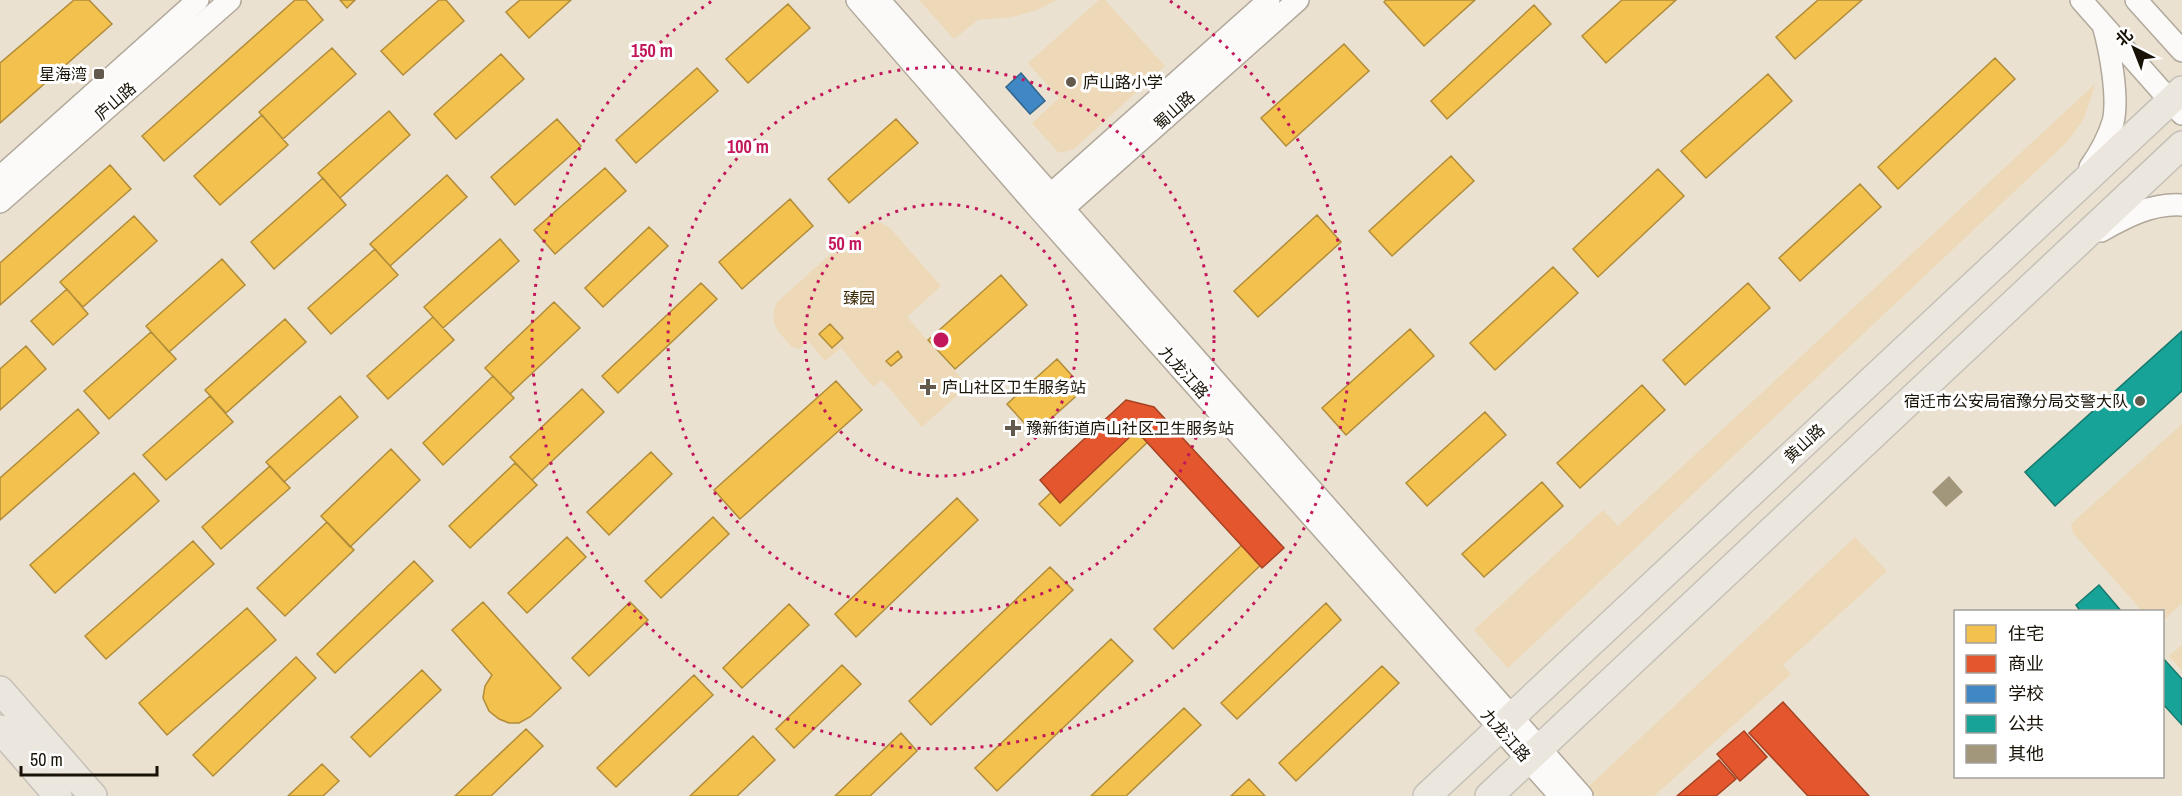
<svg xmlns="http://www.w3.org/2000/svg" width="2182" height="796" font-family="'Archivo Narrow','Noto Sans SC',sans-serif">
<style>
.green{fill:#edd9b7}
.homes{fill:#f2c14e;stroke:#b18c39;stroke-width:1.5}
.shops{fill:#e4572e;stroke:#a74222;stroke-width:1.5}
.schools{fill:#3f88c5;stroke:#33658c;stroke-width:1.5}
.public{fill:#17a398;stroke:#17786c;stroke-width:1.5}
.building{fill:#a2967b}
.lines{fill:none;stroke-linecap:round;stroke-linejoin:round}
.minor-casing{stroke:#b0a89b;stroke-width:24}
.major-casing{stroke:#c5c1b8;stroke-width:30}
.minor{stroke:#fcfaf8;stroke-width:21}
.major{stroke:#ece7de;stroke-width:27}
.ring{fill:none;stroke:#c2185b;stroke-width:3;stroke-dasharray:3 6}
.poi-dot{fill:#625a4d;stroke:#fff;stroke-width:2}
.labels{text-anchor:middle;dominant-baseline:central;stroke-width:6;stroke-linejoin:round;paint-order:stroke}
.poi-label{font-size:16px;fill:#181207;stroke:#fff;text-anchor:start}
.street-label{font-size:16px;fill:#181207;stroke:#fff}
.park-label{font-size:16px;fill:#3a2803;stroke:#fff}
.centre{fill:#c2185b;stroke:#fff;stroke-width:3}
.ring-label{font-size:18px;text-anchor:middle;font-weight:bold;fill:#c2185b;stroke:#fff;stroke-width:6;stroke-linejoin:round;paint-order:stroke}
</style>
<rect width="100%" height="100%" fill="#ebe1d0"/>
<path class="green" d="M919,0H1057L1037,10L1012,17L978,20L954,39Z
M1099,0H1105L1165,66L1074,149L1059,153L1032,123L1059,98L1028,63Z
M2095,84L2084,119L2067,142L1508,668L1474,630L1603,510L1618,526Z
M875,222L882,223L890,228L941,286L907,317L968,386L922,427L882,380L873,387L841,348L825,361L808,341L799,349L792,347C778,332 768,323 777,302L863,225Z
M2182,424V603L2163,621L2162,612L2142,611L2073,533L2071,524Z
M1855,537L1887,571L1783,665L1791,674L1654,796H1596L1588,787Z
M2182,645V671L2169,656Z"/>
<path class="homes" d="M74,0H89L112,24L0,123V63Z
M295,0H306L323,20L164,161L142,136Z
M340,0H355L347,8Z
M439,0H446L464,21L403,75L381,51Z
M520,0H571L529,38L506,12Z
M1386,0H1475L1424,46L1384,2Z
M1622,0H1676L1606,63L1582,36Z
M1818,0H1862L1795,59L1776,37Z
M788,4L810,28L748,83L726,59Z
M1534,5L1551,24L1447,119L1431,101Z
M1344,44L1369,71L1286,146L1261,118Z
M332,48L356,74L283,139L259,112Z
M501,54L524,79L456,139L434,114Z
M1995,58L2015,79L1898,189L1878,167Z
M697,68L718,91L636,163L616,140Z
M1768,74L1792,101L1706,178L1681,151Z
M389,111L410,135L340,198L318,173Z
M262,115L288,145L220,205L194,176Z
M557,119L581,146L515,205L491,177Z
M896,119L918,143L849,203L828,179Z
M1451,156L1474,181L1392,256L1369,231Z
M110,165L131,189L0,305V263Z
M605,168L626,191L555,254L534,230Z
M1658,169L1684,196L1598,277L1573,249Z
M447,175L467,197L390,266L370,244Z
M323,178L346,205L274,269L251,242Z
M1860,184L1881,207L1800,281L1779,258Z
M790,199L813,226L742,289L719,262Z
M1317,215L1341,242L1258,317L1234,291Z
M134,216L157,241L83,307L60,282Z
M649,227L668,246L603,307L585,288Z
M500,239L519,261L443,328L424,307Z
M375,249L398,275L331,334L308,308Z
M222,259L245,285L169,352L146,326Z
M1553,267L1578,293L1495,370L1470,343Z
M1001,275L1027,305L955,369L928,340Z
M701,283L717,299L618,393L602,376Z
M1748,283L1770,308L1685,385L1663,360Z
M67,289L88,314L53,345L31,321Z
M554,302L580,328L510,394L485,368Z
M433,317L454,340L388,399L367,376Z
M285,319L306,342L226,413L205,390Z
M830,324L843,338L832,348L819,334Z
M1410,329L1434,356L1346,435L1322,408Z
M151,332L176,359L109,419L84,391Z
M26,346L46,369L0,410V369Z
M898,351L902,357L891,366L886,361Z
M1057,359L1084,389L1034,434L1007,404Z
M493,376L514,398L443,465L423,443Z
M836,381L862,410L740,519L714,490Z
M1642,385L1665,410L1580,488L1557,463Z
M582,389L604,412L532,480L510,457Z
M210,396L233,422L166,480L143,455Z
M340,396L358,417L284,482L266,462Z
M78,409L99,433L0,520V478Z
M1485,412L1506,435L1427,506L1406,483Z
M1132,415L1153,437L1060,526L1039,504Z
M391,449L420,480L350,547L321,516Z
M651,452L672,474L609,535L587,512Z
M515,463L537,485L470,548L449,526Z
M270,466L290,488L221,549L202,527Z
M134,473L159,501L55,593L30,565Z
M1542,482L1563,506L1484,577L1462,554Z
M957,498L978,520L856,637L835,614Z
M713,517L729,534L661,598L645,581Z
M327,522L354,550L285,616L257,588Z
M567,537L586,557L527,613L508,593Z
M1249,538L1268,558L1173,649L1154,629Z
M193,541L214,564L106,659L85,636Z
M414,561L433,581L335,673L317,654Z
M1050,567L1073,590L931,725L909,701Z
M483,602L561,688L530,717L519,723H509L499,719L489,711L483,698L485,686L492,675L452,630Z
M630,602L648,620L589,676L572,658Z
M1326,603L1341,620L1237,719L1221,703Z
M789,604L809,625L742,688L723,668Z
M247,608L276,640L167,735L139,703Z
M1111,639L1133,661L997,791L975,768Z
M296,657L316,678L213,776L193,755Z
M842,665L861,684L794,748L776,729Z
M1382,666L1399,683L1296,781L1279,763Z
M422,670L441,690L370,757L351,737Z
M694,675L713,695L616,787L597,768Z
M1184,708L1201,725L1126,796H1091Z
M526,729L543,746L491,796H455Z
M901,733L917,751L870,796H835Z
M753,736L775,760L737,796H690Z
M322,764L339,781L323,796H288Z
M1249,779L1265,796H1231Z"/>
<path class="shops" d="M1126,400L1154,407L1284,548L1262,568L1143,438L1133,434L1060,503L1040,480Z
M1783,702L1869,796H1808L1749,733Z
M1744,731L1767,757L1740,781L1717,754Z
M1719,760L1736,779L1716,796H1677Z"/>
<path class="schools" d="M1021,73L1045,101L1030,114L1006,87Z"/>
<path class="public" d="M2182,331V391L2055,506L2025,472Z
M2099,585L2122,612H2081L2076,605Z
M2162,657L2182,679V725L2162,703Z"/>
<path class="building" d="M1949,476L1963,492L1946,507L1932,492Z"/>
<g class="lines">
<g class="minor-casing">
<path id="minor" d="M857,0L1037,207L1560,796
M879,0L1582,796
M2081,0L2182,114
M2136,0L2182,51
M2090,167C2100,153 2108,138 2113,122C2119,98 2110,49 2103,25
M0,177L198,0
M0,202L230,0
M1041,203L1269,0
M1055,216L1298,0
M2101,231C2126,217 2152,203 2182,205"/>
</g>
<g class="major-casing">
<path id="major" d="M0,690L93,796
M0,729L58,796
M1427,796L2182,90
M1489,796L2182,145"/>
</g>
<use href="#minor" class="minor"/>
<use href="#major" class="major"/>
</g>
<g class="ring">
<circle cx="941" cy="340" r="136"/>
<circle cx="941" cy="340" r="273"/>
<path d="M1170 1A409 409 0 1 1 712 1"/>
</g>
<g class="poi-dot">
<rect x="93" y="68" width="12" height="12" rx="3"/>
<circle cx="1071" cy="82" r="6"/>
<path d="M925 378h6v6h6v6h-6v6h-6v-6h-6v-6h6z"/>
<circle cx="2140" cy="401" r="6"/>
<path d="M1010 419h6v6h6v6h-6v6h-6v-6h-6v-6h6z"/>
</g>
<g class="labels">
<g class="poi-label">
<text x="87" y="74" text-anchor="end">星海湾</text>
<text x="1083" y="82">庐山路小学</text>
<text x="942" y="387">庐山社区卫生服务站</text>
<text x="2128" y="401" text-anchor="end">宿迁市公安局宿豫分局交警大队</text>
<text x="1026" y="428">豫新街道庐山社区卫生服务站</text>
</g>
<g class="street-label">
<text transform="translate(115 101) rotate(-41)">庐山路</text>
<text transform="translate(1174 110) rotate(-42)">蜀山路</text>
<text transform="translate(1184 372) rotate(48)">九龙江路</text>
<text transform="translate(1804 443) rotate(-43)">黄山路</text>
<text transform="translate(1506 735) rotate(48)">九龙江路</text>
</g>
<g class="park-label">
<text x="859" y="298">臻园</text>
</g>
</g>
<circle cx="941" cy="340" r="9" class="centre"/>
<g class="ring-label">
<text x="652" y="57">150 m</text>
<text x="748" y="153">100 m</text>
<text x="845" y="250">50 m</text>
</g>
<rect x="1954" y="610" width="210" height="168" fill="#ffffff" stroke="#a3a09c" stroke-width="1.5"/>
<rect x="1966" y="625" width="30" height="18" fill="#f2c14e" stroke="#a3a09c" stroke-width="1.5"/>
<text x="2008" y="640" font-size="18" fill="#181207">住宅</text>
<rect x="1966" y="655" width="30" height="18" fill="#e4572e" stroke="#a3a09c" stroke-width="1.5"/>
<text x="2008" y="670" font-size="18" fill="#181207">商业</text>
<rect x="1966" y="685" width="30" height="18" fill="#3f88c5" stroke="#a3a09c" stroke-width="1.5"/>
<text x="2008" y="700" font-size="18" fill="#181207">学校</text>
<rect x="1966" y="715" width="30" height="18" fill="#17a398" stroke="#a3a09c" stroke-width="1.5"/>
<text x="2008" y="730" font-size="18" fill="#181207">公共</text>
<rect x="1966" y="745" width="30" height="18" fill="#a2967b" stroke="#a3a09c" stroke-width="1.5"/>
<text x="2008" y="760" font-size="18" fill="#181207">其他</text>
<g transform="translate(2134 48) rotate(318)" stroke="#ffffff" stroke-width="4.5" paint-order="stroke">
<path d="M0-4.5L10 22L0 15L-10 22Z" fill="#181207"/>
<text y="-9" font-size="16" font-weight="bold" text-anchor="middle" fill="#181207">北</text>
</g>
<path d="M21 766v9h136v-9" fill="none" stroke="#181207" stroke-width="3"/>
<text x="30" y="766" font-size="18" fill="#181207" stroke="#ffffff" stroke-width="4.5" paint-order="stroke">50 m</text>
</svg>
